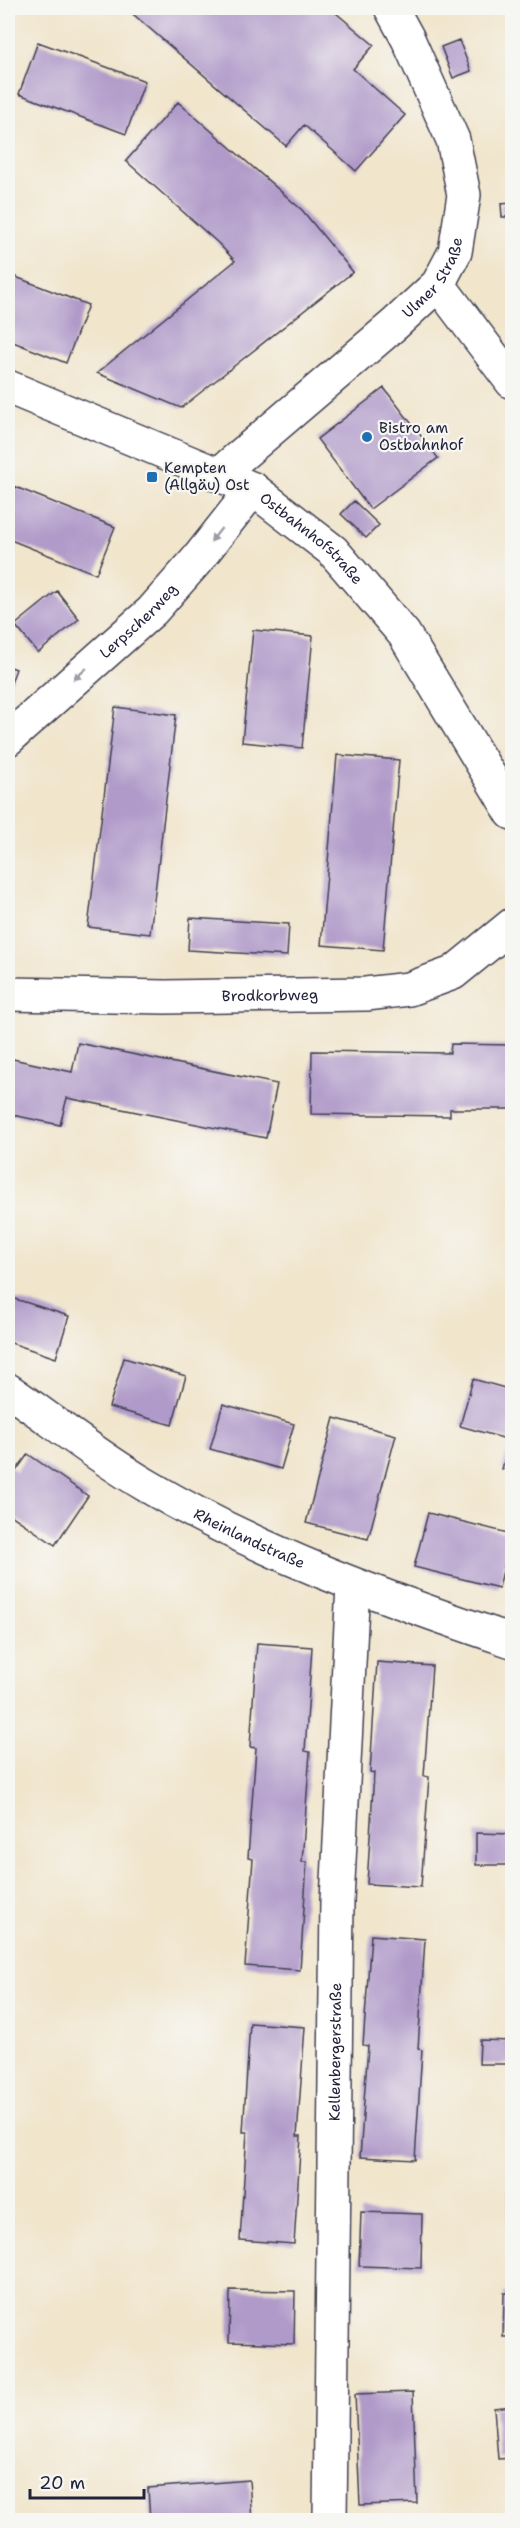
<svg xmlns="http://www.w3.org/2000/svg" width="520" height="2528" font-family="'Shantell Sans',sans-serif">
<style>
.building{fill:#b09ac9}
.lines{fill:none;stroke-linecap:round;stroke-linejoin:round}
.minor-casing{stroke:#413f51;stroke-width:36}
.minor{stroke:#fff;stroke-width:33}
.oneway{fill:#9c9ca7}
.poi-dot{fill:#1f6fb2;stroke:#f6f6f2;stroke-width:2}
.labels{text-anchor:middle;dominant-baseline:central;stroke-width:4.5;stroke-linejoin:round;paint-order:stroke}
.street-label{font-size:15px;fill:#22223b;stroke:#f6f6f2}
.poi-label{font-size:15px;fill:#22223b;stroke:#f6f6f2;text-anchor:start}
</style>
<rect width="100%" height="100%" fill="#f6f6f2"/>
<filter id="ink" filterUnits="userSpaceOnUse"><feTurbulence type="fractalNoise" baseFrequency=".0167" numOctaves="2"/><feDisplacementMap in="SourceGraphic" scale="12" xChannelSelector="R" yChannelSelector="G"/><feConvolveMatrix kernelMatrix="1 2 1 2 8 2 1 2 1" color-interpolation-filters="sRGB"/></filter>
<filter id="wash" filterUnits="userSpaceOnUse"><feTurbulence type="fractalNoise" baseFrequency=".008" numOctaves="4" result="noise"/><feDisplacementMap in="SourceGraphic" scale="24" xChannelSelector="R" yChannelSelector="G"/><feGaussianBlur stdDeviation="1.35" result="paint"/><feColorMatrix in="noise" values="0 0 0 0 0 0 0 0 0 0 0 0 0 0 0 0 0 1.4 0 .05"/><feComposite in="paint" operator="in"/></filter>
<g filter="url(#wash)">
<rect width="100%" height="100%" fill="#f1e5cc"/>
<g id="blocks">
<path class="building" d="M126,8H330L374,45L353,69L405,115L356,171L304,125L286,146Z
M459,40L471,71L453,78L441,47Z
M38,42L145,81L126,134L19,94Z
M178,102L302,210L353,272L181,408L97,373L235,261L218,243L126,161Z
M512,203V217H502L501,204Z
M8,274L88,305L66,363L8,340Z
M384,388L438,458L370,509L317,439Z
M8,484L115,527L96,574L8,539Z
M354,501L379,525L366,538L341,514Z
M57,591L79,619L38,653L15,625Z
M253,630L313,636L302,748L242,742Z
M8,666L16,669L8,691Z
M115,707L176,715L150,934L88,927Z
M337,755L399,760L383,950L321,945Z
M190,918L289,924L287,956L188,950Z
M78,1043L277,1084L266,1138L67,1098L60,1125L8,1114V1058L72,1072Z
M451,1044L512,1045V1109H450V1116L311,1114L312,1051L450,1053Z
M9,1297L69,1316L56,1358L8,1342Z
M124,1358L186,1376L172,1425L109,1407Z
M473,1379L512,1390V1471L502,1469L510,1440L460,1426Z
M223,1404L294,1424L281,1469L210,1449Z
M334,1418L396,1435L368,1539L306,1523Z
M28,1454L88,1496L55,1545L8,1513V1465L16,1471Z
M428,1513L512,1534L499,1588L414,1567Z
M257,1643L312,1647L305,1751L310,1752L302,1862H307L300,1970L245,1966L253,1859L248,1858L256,1748L250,1747Z
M377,1662L432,1666L424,1776L429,1777L421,1887L367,1884L374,1773L370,1772Z
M476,1833L512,1834V1885H510V1865H476Z
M371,1935L425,1939L418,2049L422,2050L415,2160L360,2157L368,2046L363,2045Z
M250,2023L305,2027L297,2136H301L294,2244L240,2240L247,2132H243Z
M480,2040L512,2041V2064H479Z
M509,2176H512V2225L508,2224Z
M361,2212L422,2214L421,2268L359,2266Z
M230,2290L295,2291L294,2344L229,2342Z
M504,2293H512V2337H503Z
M413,2392L417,2503L360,2505L355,2394Z
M512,2406V2458L498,2459L494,2408Z
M249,2480L252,2520H150L148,2488Z"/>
</g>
</g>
<g filter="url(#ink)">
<use href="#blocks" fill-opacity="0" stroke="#413f51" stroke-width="1.5"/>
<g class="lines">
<g class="minor-casing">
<g id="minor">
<path d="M438,284L512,382"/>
<path id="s1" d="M8,387L253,489L333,551L404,634L512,813"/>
<path id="s2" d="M218,475L395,324L438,284L455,252L464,195L453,140L408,39L391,8"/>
<path id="s3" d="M8,739L152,611L197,560L253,489"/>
<path id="s4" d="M8,994L165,997L366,994L409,989L453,973L512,925"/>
<path id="s5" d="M8,1390C53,1421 98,1457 146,1485C260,1553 387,1599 512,1641"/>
<path id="s6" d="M330,2520L337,1901L353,1585"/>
</g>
</g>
<use href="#minor" class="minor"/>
</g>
<defs><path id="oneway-solid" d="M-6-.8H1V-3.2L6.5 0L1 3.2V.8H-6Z" transform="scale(1.5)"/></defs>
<g class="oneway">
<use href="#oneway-solid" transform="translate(216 535) rotate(128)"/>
<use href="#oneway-solid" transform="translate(80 674) rotate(139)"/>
</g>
</g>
<g class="poi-dot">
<circle cx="367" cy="437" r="6"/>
<rect x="146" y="471" width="12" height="12" rx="3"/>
</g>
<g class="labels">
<g class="street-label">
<text stroke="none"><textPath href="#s2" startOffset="294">Ulmer Straße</textPath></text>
<text stroke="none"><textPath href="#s1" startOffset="342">Ostbahnhofstraße</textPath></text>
<text stroke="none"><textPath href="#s3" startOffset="176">Lerpscherweg</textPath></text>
<text stroke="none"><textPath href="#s4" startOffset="262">Brodkorbweg</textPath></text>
<text stroke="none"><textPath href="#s5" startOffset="284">Rheinlandstraße</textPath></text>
<text stroke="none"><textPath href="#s6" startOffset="468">Kellenbergerstraße</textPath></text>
</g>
<g class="poi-label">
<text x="379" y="428">Bistro am<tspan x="379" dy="17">Ostbahnhof</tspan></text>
<text x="164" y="468">Kempten<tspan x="164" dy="17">(Allgäu) Ost</tspan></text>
</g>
</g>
<rect width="520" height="2528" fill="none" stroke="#f6f6f2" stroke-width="30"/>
<path d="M30 2489v9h114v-9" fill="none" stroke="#22223b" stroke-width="3"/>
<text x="39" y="2489" font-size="18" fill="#22223b" stroke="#f6f6f2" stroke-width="4.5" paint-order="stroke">20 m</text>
</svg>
